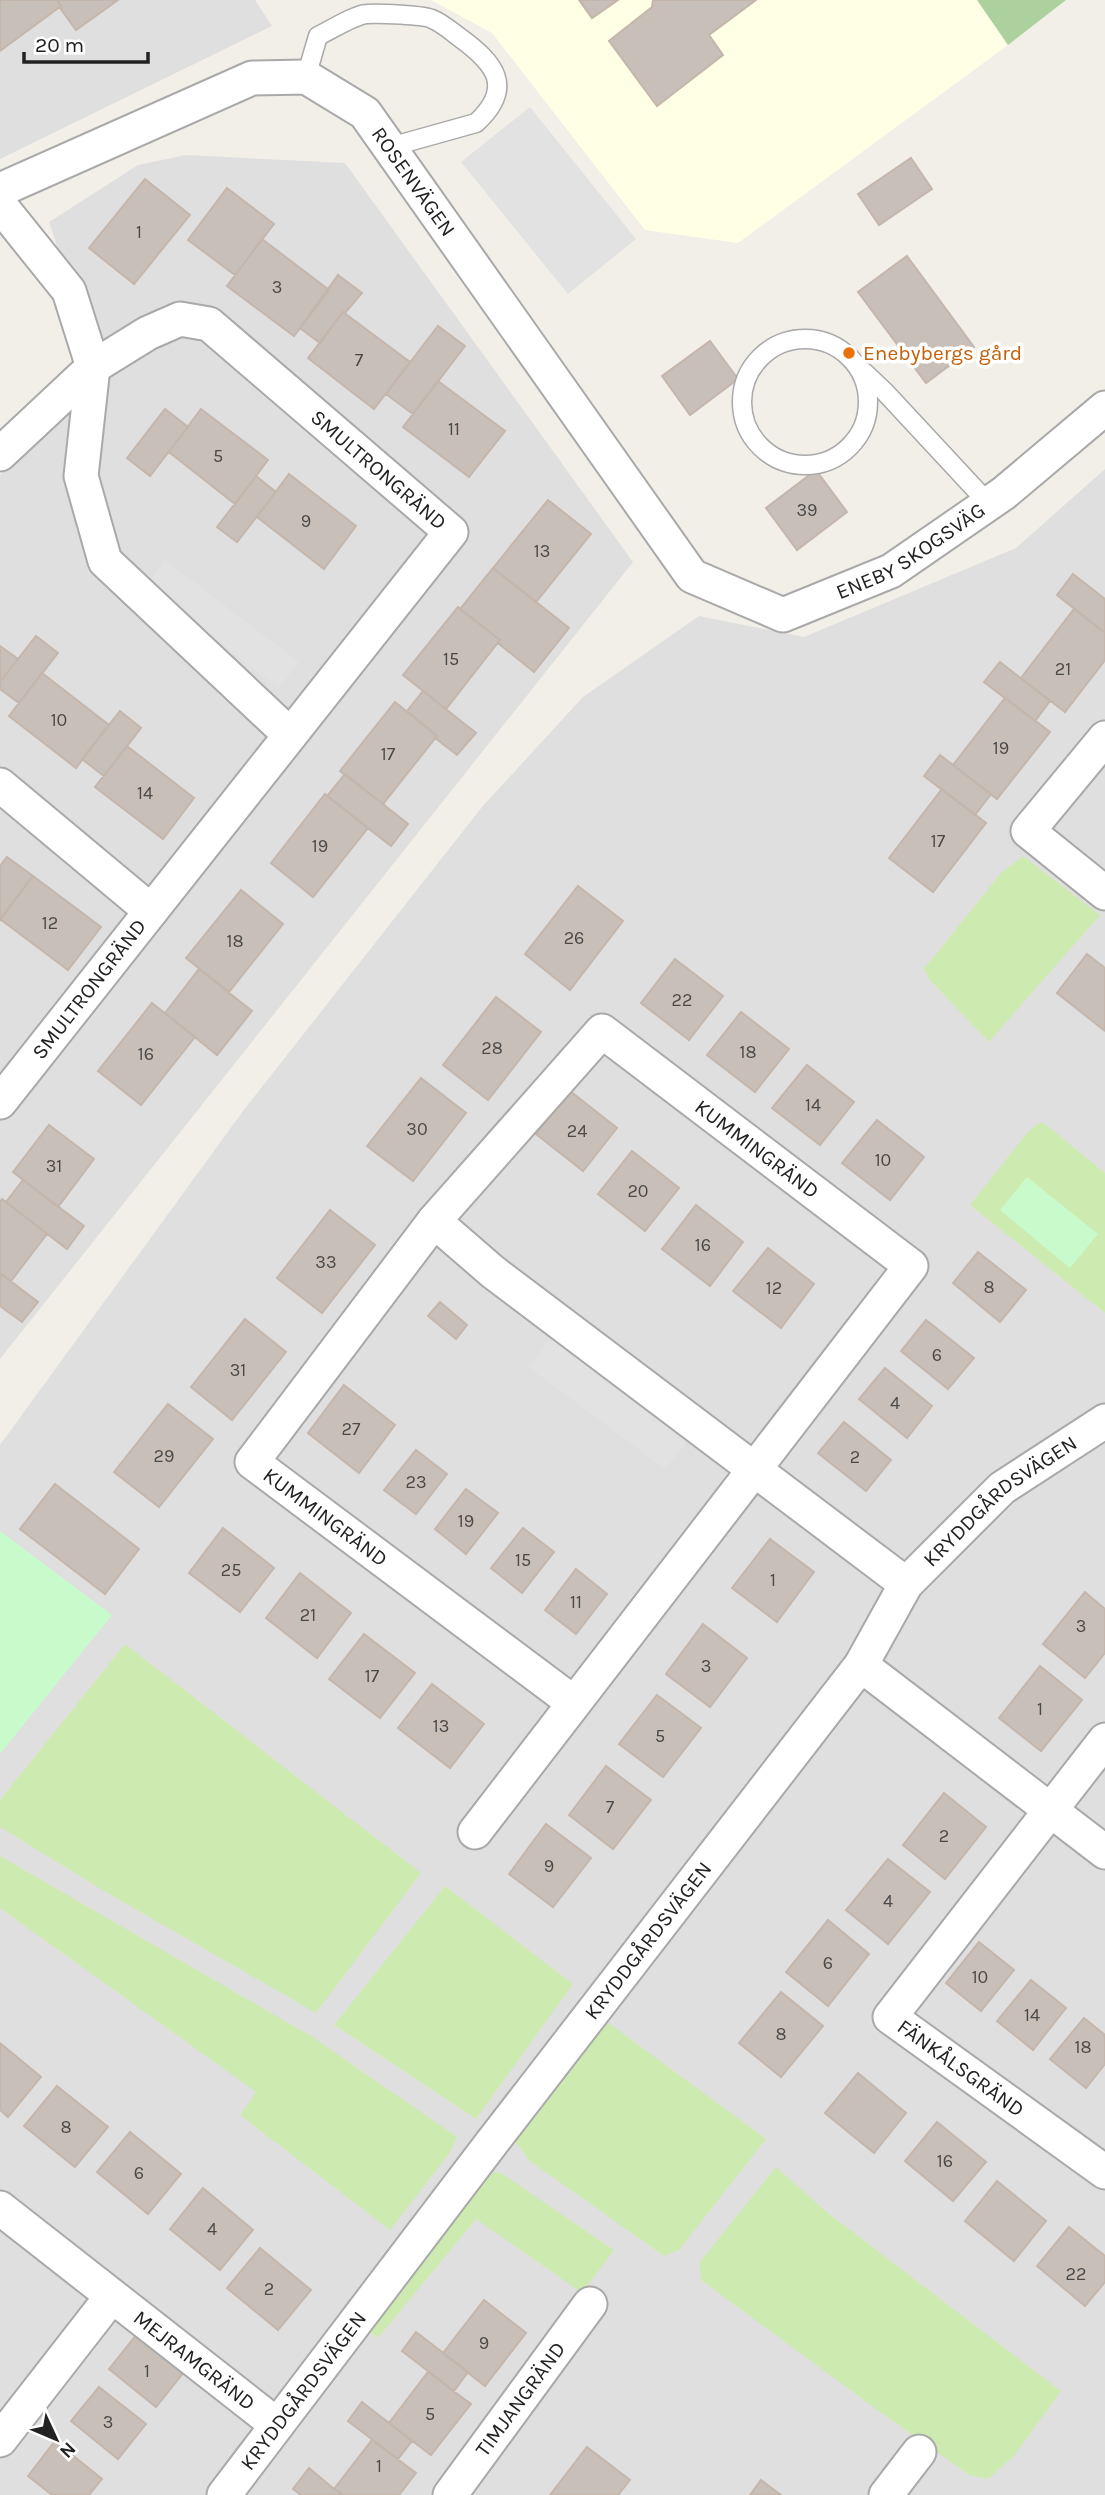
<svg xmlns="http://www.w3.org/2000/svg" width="1105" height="2495" font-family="Karla,sans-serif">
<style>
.residential{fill:#e0dfdf}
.education{fill:#ffffe5}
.grass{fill:#cdebb0}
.forest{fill:#add19e}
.park{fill:#c8facc}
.parking{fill:#e2e2e2}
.building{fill:#c7bfb8;stroke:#c4b6ab;stroke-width:2}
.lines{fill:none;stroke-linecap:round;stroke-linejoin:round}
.service-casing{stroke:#a9a9a9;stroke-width:21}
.minor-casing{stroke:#a9a9a9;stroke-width:37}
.service{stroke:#fff;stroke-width:18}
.minor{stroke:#fff;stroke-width:33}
.food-dot{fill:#e8710a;stroke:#fff;stroke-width:2.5}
.labels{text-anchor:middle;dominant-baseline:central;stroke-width:7;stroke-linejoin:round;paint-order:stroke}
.number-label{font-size:18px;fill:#4b4948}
.street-label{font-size:21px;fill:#222;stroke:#fff}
.food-label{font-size:21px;fill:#c56008;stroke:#fff;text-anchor:start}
</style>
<rect width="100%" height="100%" fill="#f2efe9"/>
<path class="residential" d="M0,0H255L272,26L0,159Z
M186,155L345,163L633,562L0,1359V475L103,384L49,222L138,165Z
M1105,469V2495H0V1445L243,1111L482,807L583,697L699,616L804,637L1016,548Z"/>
<path class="education" d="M431,0H977L1008,45L738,243L645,230L492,33Z"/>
<path class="grass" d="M1023,856L1100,915L989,1042L929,979L924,969L1001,873Z
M1044,1123L1105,1173V1313L970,1205L1027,1133L1037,1124Z
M125,1644L421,1873L316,2013L104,1891L0,1827V1800Z
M0,1856L311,2036L457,2137L449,2154L390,2230L240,2115L256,2092L0,1908Z
M445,1886L573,1984L476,2119L334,2025Z
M606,2021L766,2139L679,2250L664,2256L530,2161L515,2141Z
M776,2167L829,2214L1061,2391L1014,2456L988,2479L969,2475L865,2401L701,2280L699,2263Z
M492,2172L501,2173L614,2250L582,2293L476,2219L378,2338L366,2329Z"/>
<path class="forest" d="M977,0H1066L1008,45Z"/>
<path class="park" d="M1027,1177L1098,1234L1070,1268L1000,1210Z
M0,1531L112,1615L0,1754Z"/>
<path class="parking" d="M530,107L636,239L568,294L461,162Z
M165,560L299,662L279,688L145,586Z
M554,1335L688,1440L665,1469L528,1367Z"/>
<path class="building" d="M0,0H57L61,6L0,51Z
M57,0H118L76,30L60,8L61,6Z
M579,0H618L592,18Z
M653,0H756L709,35L723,55L657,106L609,41L652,7Z
M911,158L932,189L879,225L858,194Z
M145,179L190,215L134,284L89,248Z
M227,188L274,224L235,275L188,240Z
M262,239L329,290L294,336L227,286Z
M907,256L974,347L926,383L858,292Z
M338,275L362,293L345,313L343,312L320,343L300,328Z
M343,312L410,362L374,409L308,358Z
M438,326L465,346L413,414L386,394Z
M710,341L738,379L690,415L662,376Z
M438,381L505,431L469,477L403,427Z
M165,409L188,427L150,476L127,458Z
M201,409L268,460L235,504L169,452Z
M816,470L847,512L797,550L766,508Z
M289,474L356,526L324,569L257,517Z
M256,476L276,492L237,542L217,527Z
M548,500L591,534L536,602L493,568Z
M493,568L569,628L534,672L498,643L500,640L460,609Z
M1073,574L1105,599V633L1057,595Z
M458,607L500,640L446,709L403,675Z
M1074,609L1105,633V660L1065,712L1021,678Z
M36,636L58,653L19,703L0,689V682Z
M0,646L18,659L0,682Z
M1000,662L1050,701L1035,721L984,682Z
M42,673L109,725L76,768L9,716Z
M423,691L476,733L457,755L435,738L437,736L407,711Z
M1005,698L1050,732L997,799L953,765Z
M395,702L437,736L383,804L340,771Z
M120,711L141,728L104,776L82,759Z
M127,746L194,798L163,839L95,787Z
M940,755L991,794L975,815L924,776Z
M345,774L408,824L391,846L327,796Z
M942,789L986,823L933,892L889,858Z
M325,794L368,828L313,897L271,863Z
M7,857L33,876L0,920V866Z
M33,876L101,927L68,970L0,919Z
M578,886L623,921L570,990L525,954Z
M241,890L283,924L229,992L186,958Z
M1087,954L1105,968V1031L1057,993Z
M675,959L723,996L689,1040L641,1003Z
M199,969L252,1011L217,1055L165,1013Z
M496,997L541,1032L488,1100L443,1065Z
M152,1003L195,1037L141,1105L98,1071Z
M741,1012L789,1049L755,1092L707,1055Z
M807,1065L854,1102L820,1145L772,1108Z
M421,1078L466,1113L413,1181L367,1146Z
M570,1091L617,1128L583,1171L536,1134Z
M877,1120L924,1157L890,1200L842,1163Z
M49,1125L94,1159L58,1207L13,1172Z
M632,1151L679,1188L645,1231L598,1194Z
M23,1180L84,1226L67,1249L6,1202Z
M2,1199L47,1234L11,1281L0,1273V1202Z
M696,1205L743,1242L710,1286L662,1249Z
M330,1210L375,1245L322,1313L277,1278Z
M768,1248L814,1284L781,1328L733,1291Z
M978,1252L1026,1290L1000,1322L953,1283Z
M0,1273L38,1302L22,1322L0,1306Z
M440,1302L467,1325L456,1339L428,1316Z
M245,1319L286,1352L232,1420L191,1387Z
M926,1320L974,1358L948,1389L901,1351Z
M885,1368L932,1406L907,1438L859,1399Z
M344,1385L395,1425L359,1473L308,1433Z
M168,1404L213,1439L159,1507L114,1472Z
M844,1422L891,1460L866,1491L818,1453Z
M416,1450L447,1474L416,1514L384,1490Z
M55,1484L139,1549L105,1594L20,1529Z
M466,1489L498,1513L466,1554L435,1529Z
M223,1528L274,1568L240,1612L189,1573Z
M523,1528L554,1552L522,1593L491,1568Z
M770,1539L814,1572L777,1622L732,1588Z
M576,1569L607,1594L576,1634L545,1610Z
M300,1573L351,1613L317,1658L266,1618Z
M1085,1592L1105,1609V1653L1085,1678L1043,1644Z
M703,1624L747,1658L710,1707L666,1674Z
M364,1634L415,1673L380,1718L329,1679Z
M1040,1666L1082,1700L1041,1751L999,1718Z
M432,1684L484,1724L450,1768L398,1728Z
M657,1695L701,1728L663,1777L619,1744Z
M606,1766L651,1800L613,1849L569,1815Z
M944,1793L986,1827L945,1879L903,1845Z
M546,1824L591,1858L553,1907L509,1874Z
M888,1859L930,1892L888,1944L846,1910Z
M828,1920L869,1954L828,2006L786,1972Z
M979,1942L1014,1970L981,2011L946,1983Z
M1031,1980L1066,2008L1033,2050L997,2021Z
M781,1992L823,2026L781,2077L739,2043Z
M1084,2018L1105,2035V2064L1086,2088L1050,2059Z
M0,2043L41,2077L8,2117L0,2110Z
M858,2073L906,2113L874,2153L825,2113Z
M57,2086L108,2127L75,2167L24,2126Z
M937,2122L986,2162L953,2201L905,2161Z
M130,2132L181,2174L148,2214L97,2172Z
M997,2181L1046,2221L1014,2261L965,2221Z
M203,2188L253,2230L220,2270L170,2229Z
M1069,2227L1105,2256V2282L1085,2306L1037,2266Z
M260,2248L311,2290L278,2330L227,2288Z
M484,2300L526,2333L485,2386L443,2353Z
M416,2332L468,2372L454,2391L402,2351Z
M137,2334L184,2372L156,2407L109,2369Z
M428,2372L471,2404L431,2455L389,2423Z
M99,2387L146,2424L118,2459L71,2421Z
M362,2402L412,2441L398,2459L348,2421Z
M372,2440L416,2473L399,2495H343L334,2489Z
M55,2441L102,2479L89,2495H52L28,2476Z
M587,2447L630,2480L618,2495H550Z
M309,2468L334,2489L343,2495H301L293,2489Z
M761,2480L781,2495H750Z"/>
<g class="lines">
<g class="service-casing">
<path id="service" d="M306,77L318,36C331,30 354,15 367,14C377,13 425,15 432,19C442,23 451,31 459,37C495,63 515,87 476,123L390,147
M742 402a63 63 0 1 1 126 0a63 63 0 1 1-126 0Z
M864,372L884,391L989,504"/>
</g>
<g class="minor-casing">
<g id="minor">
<path id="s1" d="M0,190L252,78L306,77L365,113L692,576L783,615L891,571L1004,493L1105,408"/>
<path d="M0,205L69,291L93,367L81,476L105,561L290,735"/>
<path id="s2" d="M0,454L93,367L148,333L180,319L209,324L451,532L0,1102"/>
<path d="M1105,738L1028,831L1105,893"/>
<path d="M0,785L151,911"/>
<path d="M434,1221L493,1272L906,1584"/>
<path d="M861,1665L1105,1852"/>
<path id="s3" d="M1105,1740L890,2017L1105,2172"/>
<path id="s4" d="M475,1832L911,1266L602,1031L434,1221L252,1462L574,1703"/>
<path id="s5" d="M0,2208L277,2425"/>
<path d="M0,2440L112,2296"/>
<path id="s6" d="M224,2495L490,2145L861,1665L906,1584L1002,1488L1105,1421"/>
<path id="s7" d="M450,2495L590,2304"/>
<path d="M886,2495L919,2452"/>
</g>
</g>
<use href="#service" class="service"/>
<use href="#minor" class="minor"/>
</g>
<circle class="food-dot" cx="849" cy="353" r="7"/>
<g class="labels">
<g class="number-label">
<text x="139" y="232">1</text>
<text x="277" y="287">3</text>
<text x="359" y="360">7</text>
<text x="454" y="429">11</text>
<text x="218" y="456">5</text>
<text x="807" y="510">39</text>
<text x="306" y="521">9</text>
<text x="542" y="551">13</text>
<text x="451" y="659">15</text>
<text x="1063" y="669">21</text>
<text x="59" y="720">10</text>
<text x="1001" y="748">19</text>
<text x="388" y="754">17</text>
<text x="145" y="793">14</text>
<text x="938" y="841">17</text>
<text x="320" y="846">19</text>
<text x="50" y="923">12</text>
<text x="574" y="938">26</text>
<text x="235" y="941">18</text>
<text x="682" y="1000">22</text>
<text x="492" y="1048">28</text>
<text x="748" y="1052">18</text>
<text x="146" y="1054">16</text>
<text x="813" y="1105">14</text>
<text x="417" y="1129">30</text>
<text x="577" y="1131">24</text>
<text x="883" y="1160">10</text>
<text x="54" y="1166">31</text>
<text x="638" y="1191">20</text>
<text x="703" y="1245">16</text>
<text x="326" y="1262">33</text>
<text x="989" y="1287">8</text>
<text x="774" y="1288">12</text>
<text x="937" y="1355">6</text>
<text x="238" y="1370">31</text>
<text x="895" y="1403">4</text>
<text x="351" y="1429">27</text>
<text x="164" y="1456">29</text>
<text x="855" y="1457">2</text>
<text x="416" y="1482">23</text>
<text x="466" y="1521">19</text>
<text x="523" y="1560">15</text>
<text x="231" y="1570">25</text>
<text x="773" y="1580">1</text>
<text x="576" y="1602">11</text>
<text x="308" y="1615">21</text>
<text x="1081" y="1626">3</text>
<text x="706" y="1666">3</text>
<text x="372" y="1676">17</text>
<text x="1040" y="1709">1</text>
<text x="441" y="1726">13</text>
<text x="660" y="1736">5</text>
<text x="610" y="1807">7</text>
<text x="944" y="1836">2</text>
<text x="549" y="1866">9</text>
<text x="888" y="1901">4</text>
<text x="828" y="1963">6</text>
<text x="980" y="1977">10</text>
<text x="1032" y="2015">14</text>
<text x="781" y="2034">8</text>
<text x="1083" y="2047">18</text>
<text x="66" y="2127">8</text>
<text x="945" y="2161">16</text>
<text x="139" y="2173">6</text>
<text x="212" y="2229">4</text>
<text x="1076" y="2274">22</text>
<text x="269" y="2289">2</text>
<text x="484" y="2343">9</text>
<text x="147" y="2371">1</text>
<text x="430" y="2414">5</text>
<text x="108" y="2422">3</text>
<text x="379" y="2466">1</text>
</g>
<g class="street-label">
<text stroke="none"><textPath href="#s1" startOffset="483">ROSENVÄGEN</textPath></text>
<text stroke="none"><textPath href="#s2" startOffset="480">SMULTRONGRÄND</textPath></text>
<text stroke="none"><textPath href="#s1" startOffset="1208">ENEBY SKOGSVÄG</textPath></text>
<text transform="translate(89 989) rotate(-52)">SMULTRONGRÄND</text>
<text transform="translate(757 1149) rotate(37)">KUMMINGRÄND</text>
<text stroke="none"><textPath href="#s6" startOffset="1265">KRYDDGÅRDSVÄGEN</textPath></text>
<text stroke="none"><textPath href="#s4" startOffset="1750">KUMMINGRÄND</textPath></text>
<text stroke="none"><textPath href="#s6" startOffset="698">KRYDDGÅRDSVÄGEN</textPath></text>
<text stroke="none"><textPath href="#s3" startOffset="438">FÄNKÅLSGRÄND</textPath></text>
<text stroke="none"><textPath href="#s5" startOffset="247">MEJRAMGRÄND</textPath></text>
<text stroke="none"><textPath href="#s6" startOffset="131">KRYDDGÅRDSVÄGEN</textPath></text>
<text stroke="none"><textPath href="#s7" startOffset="119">TIMJANGRÄND</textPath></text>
</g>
<g class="food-label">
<text x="863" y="353">Enebybergs gård</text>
</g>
</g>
<g transform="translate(56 2439) rotate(134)" stroke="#ffffff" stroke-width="5" paint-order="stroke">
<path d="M0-5L12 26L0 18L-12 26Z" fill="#222222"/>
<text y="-10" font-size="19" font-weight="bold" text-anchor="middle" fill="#222222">N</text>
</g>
<path d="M24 52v10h124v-10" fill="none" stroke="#222222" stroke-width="3.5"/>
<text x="35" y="52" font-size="21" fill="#222222" stroke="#ffffff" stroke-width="5" paint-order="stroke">20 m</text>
</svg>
